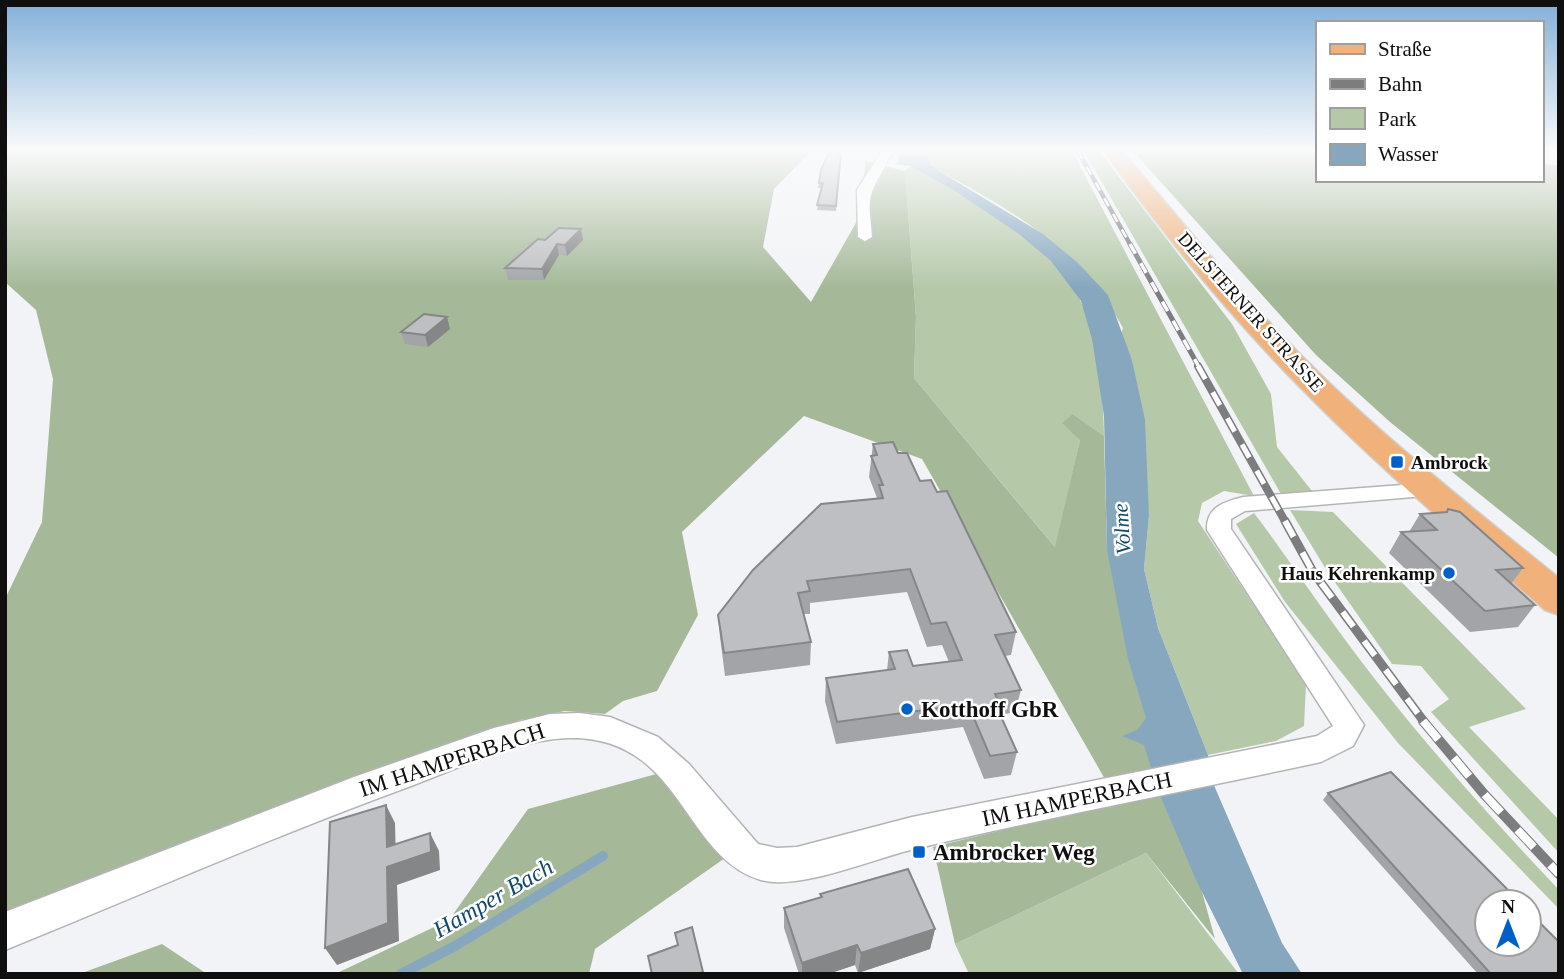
<svg xmlns="http://www.w3.org/2000/svg" width="1564" height="979" font-family="'Times New Roman',serif">
<style>
.green{fill:#b5c9a9}
.forest{fill:#a5b998}
.water{fill:#87a7bf}
.lines{fill:none;stroke-linecap:round;stroke-linejoin:round}
.stream{stroke:#87a7bf;stroke-width:10}
.minor-casing{stroke:#b2b4b6;stroke-width:3}
.primary-casing{stroke:#cfcfcf;stroke-width:3}
.minor{fill:#fff;fill-rule:evenodd}
.primary{fill:#f0b17a;fill-rule:evenodd}
.rail-far4-casing{stroke:#7c7d7f;stroke-width:4.5}
.rail-far3-casing{stroke:#7c7d7f;stroke-width:5}
.rail-far2-casing{stroke:#7c7d7f;stroke-width:8}
.rail-far1-casing{stroke:#7c7d7f;stroke-width:9}
.rail-casing{stroke:#7c7d7f;stroke-width:10}
.rail-far4{stroke:#fff;stroke-width:2.5;stroke-dasharray:9;stroke-linecap:butt}
.rail-far3{stroke:#fff;stroke-width:3.5;stroke-dasharray:11;stroke-linecap:butt}
.rail-far2{stroke:#fff;stroke-width:5;stroke-dasharray:15;stroke-linecap:butt}
.rail-far1{stroke:#fff;stroke-width:6;stroke-dasharray:18;stroke-linecap:butt}
.rail{stroke:#fff;stroke-width:8;stroke-dasharray:24;stroke-linecap:butt}
.wall{fill:#a3a4a7}
.shaded-wall{fill:#848688}
.building{fill:#bdbfc2;stroke:#848688;stroke-width:2}
.poi-dot{fill:#015fc8;stroke:#fff;stroke-width:2.5}
.labels{text-anchor:middle;dominant-baseline:central;stroke-width:5;stroke-linejoin:round;paint-order:stroke}
.street-label{font-size:19px;fill:#0f0f10;stroke:#fff}
.poi-label{font-size:19px;font-weight:bold;fill:#0f0f10;stroke:#fff;text-anchor:start}
.water-label{font-size:21px;font-style:italic;fill:#12496b;stroke:#fff}
.near-poi-label{font-size:23px;font-weight:bold;fill:#0f0f10;stroke:#fff;text-anchor:start}
.near-street-label{font-size:23px;fill:#0f0f10;stroke:#fff}
.near-water-label{font-size:24px;font-style:italic;fill:#12496b;stroke:#fff}
</style>
<rect width="100%" height="100%" fill="#f2f3f6"/>
<path class="green" d="M927,151H1072L1254,496L1224,491L1202,503L1198,521L1306,684L1304,726L1276,741L1208,755L1158,628L1144,569L1149,516L1132,360L1121,335L1123,328C1081,250 1014,211 939,171L930,164Z
M1084,151H1099L1232,324L1271,394L1277,447L1312,491L1281,494Z
M910,166C966,197 1051,239 1080,300C1097,334 1104,398 1104,436L1073,414L1080,440L1056,548L914,378L916,317L905,171Z
M1290,510L1333,512L1526,709L1469,727L1559,820V853L1431,712L1449,699L1421,666L1392,664L1327,571Z
M1254,513C1282,550 1308,589 1335,626C1403,720 1480,806 1559,890V909L1398,743L1285,602L1236,524Z
M1146,853L1239,974H969L955,944Z"/>
<path class="forest" d="M5,151H811L774,189L763,247L811,302L857,221L866,161L905,171L916,317L914,378L1055,547L1080,440L1062,423L1073,414L1104,436L1107,546L1215,939L1146,853L955,944L933,847L1118,802L922,459L804,416L682,532L698,615L657,691L623,701L605,714L565,711L520,720L384,768L198,836L5,926V599L42,522L53,379L36,310L5,282Z
M1133,151H1317V180H1541V163L1559,166V558L1390,422L1316,355Z
M660,773L725,858L595,949L589,974H335L449,920L528,809Z
M162,944L207,974H79Z"/>
<path class="water" d="M903,151H927L930,164L939,171L1043,234L1078,263L1108,295L1132,360L1145,420L1149,516L1144,569L1158,628L1208,755L1213,783L1282,943L1302,974H1243L1196,880L1157,788L1144,745L1122,736L1137,730L1146,718L1128,659L1107,550L1104,416L1092,339L1081,301L1051,261L1019,234L955,191L910,166L894,164L899,162L898,156Z"/>
<g class="lines">
<path class="stream" d="M401,974L455,946L603,856"/>
<g class="minor-casing">
<path id="minor" d="M882,151H895C887,159 886,165 881,174C865,199 870,208 872,237L865,241L858,237L857,190Z
M1429,483L1437,485L1440,490L1437,495L1245,511L1231,519V529L1364,725L1353,746L1321,762C1186,791 1049,817 914,849C875,858 799,891 761,880C682,857 682,735 568,738C514,740 460,768 411,786C274,836 140,895 5,950V912L354,777L494,728L550,714L579,713L610,717L658,737L689,764L758,844L777,848L797,847L912,817L1317,736L1333,726L1207,530C1206,507 1224,502 1243,497Z"/>
</g>
<g class="primary-casing">
<path id="primary" d="M1104,151H1122C1176,214 1228,280 1286,340C1370,427 1465,502 1559,578V615L1545,610C1462,538 1378,467 1301,388C1231,317 1162,233 1104,151Z"/>
</g>
<use href="#minor" class="minor"/>
<use href="#primary" class="primary"/>
<g class="rail-far4-casing">
<path id="rail-far4" d="M1078,151L1131,246"/>
</g>
<g class="rail-far3-casing">
<path id="rail-far3" d="M1130,244L1199,367"/>
</g>
<g class="rail-far2-casing">
<path id="rail-far2" d="M1198,366L1286,523"/>
</g>
<g class="rail-far1-casing">
<path id="rail-far1" d="M1285,521L1313,572L1425,723"/>
</g>
<g class="rail-casing">
<path id="rail" d="M1423,721L1484,794L1559,874"/>
</g>
<use href="#rail-far4" class="rail-far4"/>
<use href="#rail-far3" class="rail-far3"/>
<use href="#rail-far2" class="rail-far2"/>
<use href="#rail-far1" class="rail-far1"/>
<use href="#rail" class="rail"/>
</g>
<path class="wall" d="M842,151L836,211L817,210L821,188H818L819,183Z
M545,240H583L567,256L559,255L544,280H508L505,268Z
M447,317L450,329L428,347L405,344L401,332Z
M873,444L898,453L920,481L937,492L1016,632L1011,655L1005,656L1021,690L1015,712L1000,715L1017,752L1011,775L984,779L963,727L836,744L825,701L826,678L887,670L889,652L913,666L949,662L942,645L927,647L907,592L810,603V614H803L811,642L810,665L725,676L720,637L718,615L877,498L869,477Z
M1448,509L1523,568L1511,584L1535,605L1518,627L1470,632L1389,553L1401,532H1409L1420,514L1446,512Z
M1328,793L1559,974H1478L1323,800Z
M820,894L935,929L930,949L858,973L855,965L828,974H799L784,928V908L820,898Z"/>
<path class="shaded-wall" d="M581,229L583,240L567,256L565,245Z
M557,244L559,255L544,280L542,269Z
M447,317L450,329L428,347L425,335Z
M386,805L395,823L396,864L430,833L439,851L440,870L397,885L399,941L337,965L325,948L387,847Z
M935,929L930,949L858,973L861,953Z
M857,945L855,965L828,974H802V963Z"/>
<path class="building" d="M830,151H841L836,206L817,205L823,183H819L821,170Z
M559,228L581,229L565,245L557,244L542,269L505,268L538,239L545,240Z
M424,314L447,317L425,335L401,332Z
M893,442L898,453H907L920,481L931,480L937,492L947,491L1016,632L995,635L1021,690L995,694L998,700L994,701L1017,752L990,756L968,704L837,722L826,678L895,669L889,652L907,650L913,666L962,660L946,622L931,624L910,569L807,581L810,591L798,593L811,642L724,653L718,615L753,570L821,504L883,498L879,485H883L871,456L877,455L873,444Z
M1448,509L1460,512L1523,568L1496,570L1535,605L1485,611L1401,532L1437,530L1420,514L1447,512Z
M1391,772L1520,902H1487V944H1529V912L1559,942V974H1491L1328,793Z
M386,805L387,847L430,833L431,852L387,867L388,923L325,948L330,822Z
M908,869L935,929L861,953L857,945L802,963L784,908L822,897L820,894Z
M692,927L703,972L697,974H652L648,956L678,945L675,933Z"/>
<linearGradient id="sky" x2="0" y2="1"><stop stop-color="#81afd8"/><stop offset="0.52" stop-color="#f9fafb"/><stop offset="1" stop-color="#f9fafb" stop-opacity="0"/></linearGradient>
<rect width="1564" height="288" fill="url(#sky)"/>
<g class="poi-dot">
<rect x="1390" y="455" width="14" height="14" rx="3.5"/>
<circle cx="1449" cy="573" r="7"/>
<circle cx="907" cy="709" r="7"/>
<rect x="912" y="845" width="14" height="14" rx="3.5"/>
</g>
<g class="labels">
<g class="street-label">
<text transform="translate(1251 312) rotate(48)">DELSTERNER STRASSE</text>
</g>
<g class="poi-label">
<text x="1411" y="462">Ambrock</text>
<text x="1435" y="573" text-anchor="end">Haus Kehrenkamp</text>
</g>
<g class="water-label">
<text transform="translate(1122 529) rotate(-94)">Volme</text>
</g>
<g class="near-poi-label">
<text x="921" y="709">Kotthoff GbR</text>
<text x="933" y="852">Ambrocker Weg</text>
</g>
<g class="near-street-label">
<text transform="translate(452 760) rotate(-18)">IM HAMPERBACH</text>
<text transform="translate(1077 799) rotate(-12)">IM HAMPERBACH</text>
</g>
<g class="near-water-label">
<text transform="translate(493 898) rotate(-30)">Hamper Bach</text>
</g>
</g>
<rect width="1564" height="979" fill="none" stroke="#0f0f10" stroke-width="14"/>
<rect x="1316" y="21" width="228" height="161" fill="#ffffff" stroke="#9f9f9f" stroke-width="2"/>
<rect x="1330" y="44" width="35" height="10" fill="#f0b17a" stroke="#9f9f9f" stroke-width="2"/>
<text x="1378" y="56" font-size="21" fill="#0f0f10">Straße</text>
<rect x="1330" y="79" width="35" height="10" fill="#7c7d7f" stroke="#9f9f9f" stroke-width="2"/>
<text x="1378" y="91" font-size="21" fill="#0f0f10">Bahn</text>
<rect x="1330" y="108" width="35" height="21" fill="#b5c9a9" stroke="#9f9f9f" stroke-width="2"/>
<text x="1378" y="126" font-size="21" fill="#0f0f10">Park</text>
<rect x="1330" y="144" width="35" height="21" fill="#87a7bf" stroke="#9f9f9f" stroke-width="2"/>
<text x="1378" y="161" font-size="21" fill="#0f0f10">Wasser</text>
<g transform="translate(1508 923)"><circle r="33" fill="#ffffff" stroke="#9f9f9f" stroke-width="2"/>
<path d="M0-5L12 26L0 18L-12 26Z" fill="#015fc8"/>
<text y="-10" font-size="19" font-weight="bold" text-anchor="middle" fill="#0f0f10">N</text>
</g>
</svg>
